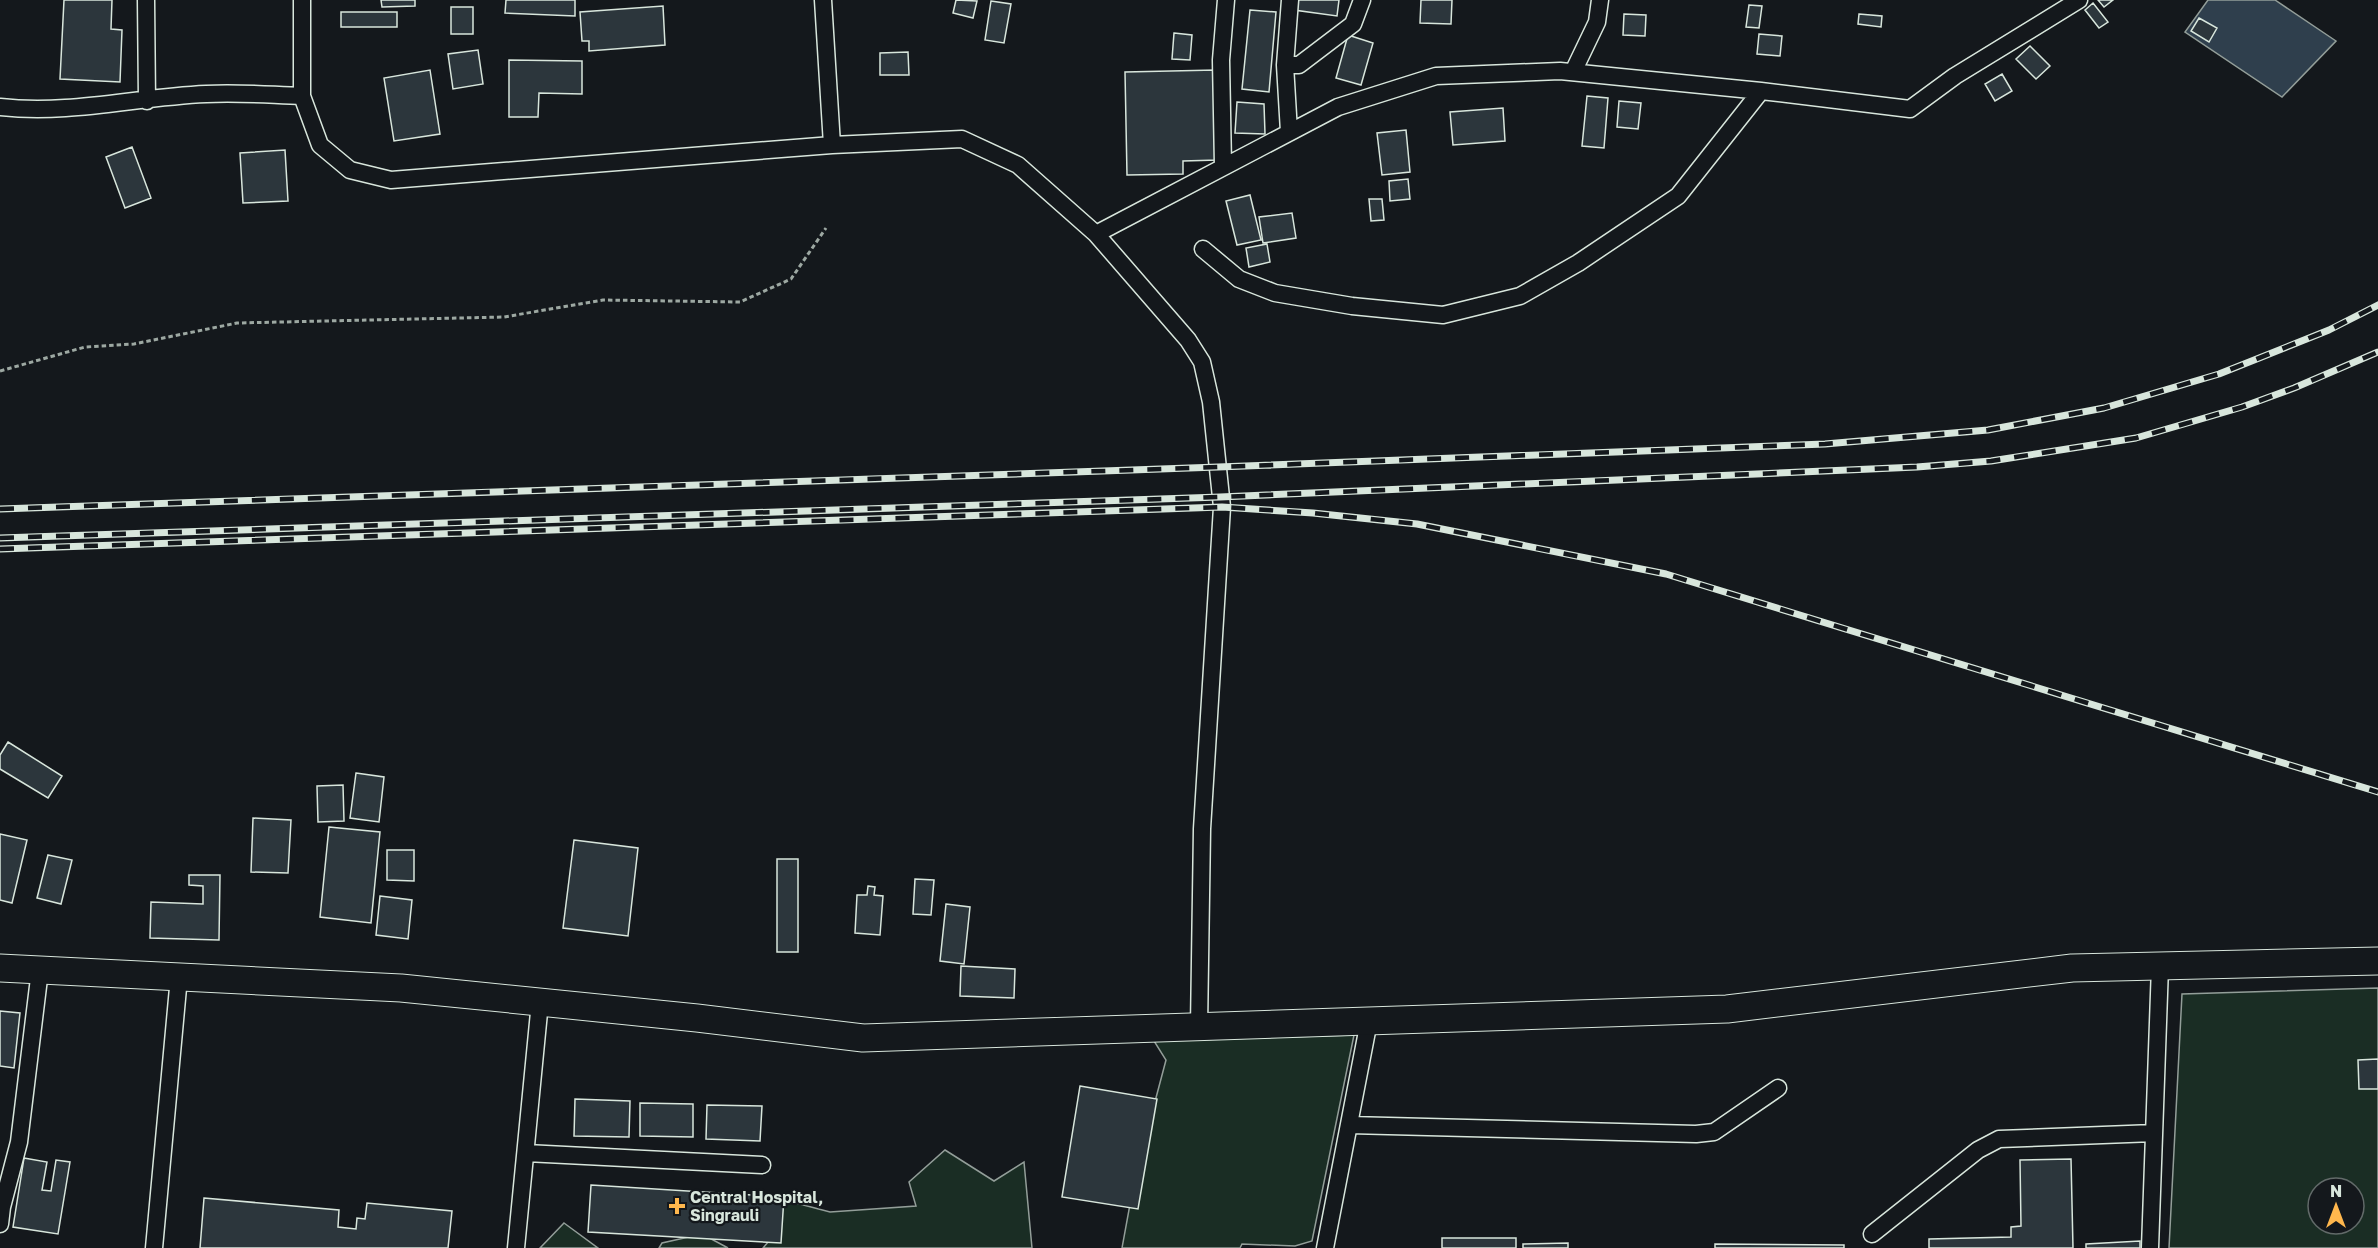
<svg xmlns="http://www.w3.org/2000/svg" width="2378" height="1248" font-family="'Golos Text',sans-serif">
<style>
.green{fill:#1a2d24;stroke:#939e99;stroke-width:1.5;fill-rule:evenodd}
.water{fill:#2f3f4d;stroke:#939e99;stroke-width:1.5}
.building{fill:#2c363c;stroke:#d8e6dc;stroke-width:1.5}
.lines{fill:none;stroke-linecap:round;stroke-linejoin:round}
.minor-casing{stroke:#d8e6dc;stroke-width:19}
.primary-casing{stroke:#d8e6dc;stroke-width:29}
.path{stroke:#9da8a2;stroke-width:3;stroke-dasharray:4.5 3;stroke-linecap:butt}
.minor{stroke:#14181c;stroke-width:16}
.primary{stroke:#14181c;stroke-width:27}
.rail-casing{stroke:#d8e6dc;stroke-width:7}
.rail{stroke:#14181c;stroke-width:4.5;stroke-dasharray:14;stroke-linecap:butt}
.poi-dot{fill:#ffb74d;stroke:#14181c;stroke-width:2}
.labels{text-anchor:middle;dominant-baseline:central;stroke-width:4.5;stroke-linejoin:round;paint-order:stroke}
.poi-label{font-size:16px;font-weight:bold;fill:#d8e6dc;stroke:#14181c;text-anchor:start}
</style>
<rect width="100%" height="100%" fill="#14181c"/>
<path class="green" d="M2378,988V1248H2169L2182,994ZM2318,1188H2354V1224H2318Z
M1354,1035L1312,1241L1295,1246L1242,1244L1240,1248H1122L1135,1177L1166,1060L1154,1041Z
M945,1150L994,1181L1024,1162L1032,1248H763L769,1241L773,1197L830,1212L916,1206L909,1182Z
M564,1223L598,1248H540Z
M702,1234L728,1248H659L662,1243Z"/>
<path class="water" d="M2208,0H2275L2336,41L2282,97L2185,32Z"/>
<path class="building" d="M64,0H112L111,29L122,30L120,82L60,79Z
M381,0H415V6L382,7Z
M506,0H575V16L505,13Z
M956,0L977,1L973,18L953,13Z
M1296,0H1339L1337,16L1294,10Z
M1421,0H1452L1451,24L1420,23Z
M2098,0H2113L2104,7Z
M991,1L1011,4L1004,43L985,40Z
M2093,3L2108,22L2099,28L2085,10Z
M1749,5L1762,6L1759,28L1746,27Z
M663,6L665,45L589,51V41H582L580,12Z
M451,7H473V34H451Z
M1250,10L1276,12L1269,92L1242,89Z
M341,12H397V27H341Z
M1624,14L1646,15L1645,36L1623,35Z
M1859,14L1882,16L1881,27L1858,24Z
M2199,18L2217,28L2209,42L2191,31Z
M1174,33L1192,35L1190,60L1172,59Z
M1759,34L1782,36L1780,56L1757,54Z
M1348,35L1373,43L1361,85L1336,78Z
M2030,46L2050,66L2036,79L2016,59Z
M478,50L483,84L453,89L448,54Z
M908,52L909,75H880V53Z
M509,60L582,61V94L539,93L538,117H509Z
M430,70L440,134L394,141L384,78Z
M1216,70L1218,160L1183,161V174L1127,175L1125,72Z
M2002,74L2012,91L1995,101L1985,84Z
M1587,96L1608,98L1604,148L1582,146Z
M1619,101L1641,103L1638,129L1617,127Z
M1237,102L1264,104L1265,134L1235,133Z
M1503,108L1505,141L1453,145L1450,112Z
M1406,130L1410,172L1382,175L1377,133Z
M132,147L151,198L125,208L106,157Z
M285,150L288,201L243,203L240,153Z
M1408,179L1410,199L1390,201L1389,181Z
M1250,195L1261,240L1237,245L1226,201Z
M1369,199H1382L1384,220L1371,221Z
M1292,213L1296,238L1263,243L1259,217Z
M1267,244L1270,262L1249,267L1246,248Z
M8,742L62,776L48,798L0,769V755Z
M356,773L384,777L379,822L350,818Z
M343,785L344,821L318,822L317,786Z
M253,818L291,820L288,873L251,872Z
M329,827L380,832L371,923L320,917Z
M0,834L27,840L12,903L0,900Z
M574,840L638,848L628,936L563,928Z
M387,850H414V881L387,880Z
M48,855L72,860L61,904L37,898Z
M777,859H798V952H777Z
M189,875H220L219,940L150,938L151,902L203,904V886L189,885Z
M915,879L934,880L931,915L913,914Z
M868,886L875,887L874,895L883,896L880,935L855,933L857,895H867Z
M380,896L412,900L408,939L376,935Z
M946,904L970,907L964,964L940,961Z
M961,966L1015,969L1014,998L960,996Z
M0,1011L20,1013L14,1068L0,1066Z
M2378,1059V1089H2359L2358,1060Z
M1080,1086L1157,1099L1138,1209L1062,1197Z
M575,1099L630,1101L629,1137L574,1136Z
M640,1103L693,1104V1137L640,1136Z
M707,1105L762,1106L760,1141L706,1139Z
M24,1158L47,1162L42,1190L51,1191L56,1160L70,1162L58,1234L13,1227Z
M2071,1159L2073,1248H1929V1239L2011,1237V1227L2021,1226L2020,1160Z
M591,1185L784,1197L781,1243L588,1232Z
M204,1198L339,1210L338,1227L356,1229L357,1218L365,1219L367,1203L452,1211L448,1248H200Z
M1442,1238H1516V1248H1442Z
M2140,1241V1248H2086V1244Z
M1568,1243V1248H1523V1244Z
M1715,1244L1844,1245V1248H1715Z"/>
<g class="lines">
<g class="minor-casing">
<path id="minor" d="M146,0L147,101
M302,0V96L320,145L350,170L391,180L832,145L962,139L1018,165L1096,234L1188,340L1202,362L1211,402L1222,507L1202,829L1199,1027
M823,0L832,145
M1285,65H1299L1353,24L1362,0
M1573,72L1597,22L1600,0
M0,107C70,115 136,97 206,94C238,92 270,95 302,96
M1289,132L1285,65L1290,0
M1223,166L1221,60L1226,0
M1096,234L1338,107L1436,76L1560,71L1761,91L1910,109L1955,76L2079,0
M1203,249L1239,279L1275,293L1352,306L1443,315L1520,296L1578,263L1678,196L1761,91
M1349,1125L1696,1134L1714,1132L1778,1088
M526,1153L762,1165
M0,1224L2,1207L19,1142L40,970
M1872,1234L1978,1150L1999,1139L2154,1133
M154,1248L179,977
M516,1248L540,1002
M1325,1248L1369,1021
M2150,1248L2160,966"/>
</g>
<g class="primary-casing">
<path id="primary" d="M0,968L401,988L697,1018L863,1038L1727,1009L2072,968L2378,961"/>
</g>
<path class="path" d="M0,371L85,347L134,344L237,323L504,317L603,300L740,302L791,279L826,228"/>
<use href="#minor" class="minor"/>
<use href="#primary" class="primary"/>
<g class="rail-casing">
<path id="rail" d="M0,509L1218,467L1825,444L1988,430L2104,408L2219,374L2329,330L2378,305
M0,538L1220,497L1917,467L1991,461L2136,438L2242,407L2294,388L2378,352
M0,549L1222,507L1313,513L1417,524L1666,574L2378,792"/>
</g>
<use href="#rail" class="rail"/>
</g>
<path class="poi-dot" d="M674 1197h6v6h6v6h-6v6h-6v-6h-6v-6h6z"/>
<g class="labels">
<g class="poi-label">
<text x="690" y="1197">Central Hospital,<tspan x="690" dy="18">Singrauli</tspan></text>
</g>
</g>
<g transform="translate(2336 1206)"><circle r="28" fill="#14181c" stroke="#626a69" stroke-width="1.5"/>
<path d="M0-4.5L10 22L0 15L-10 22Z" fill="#ffb74d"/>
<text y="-9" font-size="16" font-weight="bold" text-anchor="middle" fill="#d8e6dc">N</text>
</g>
</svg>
